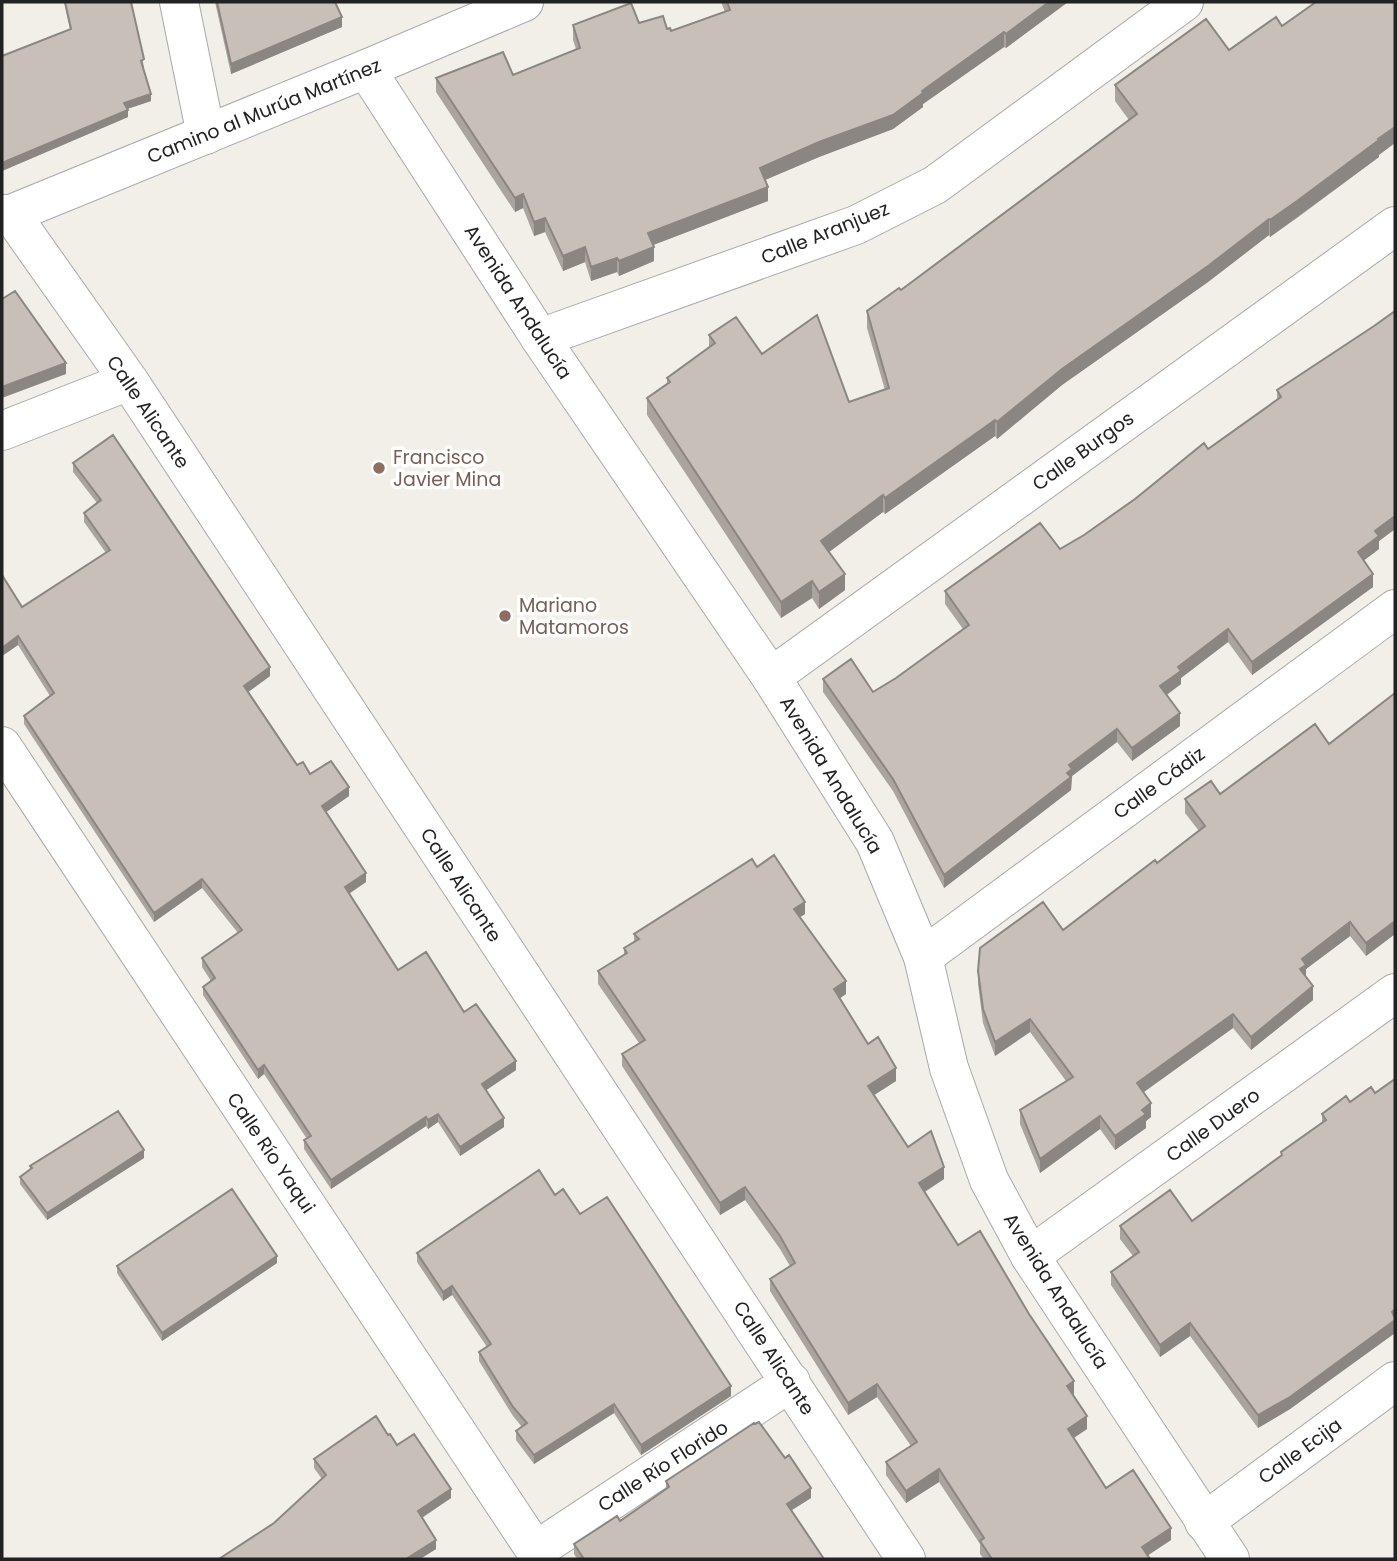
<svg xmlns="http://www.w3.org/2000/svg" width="1397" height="1561" font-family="Poppins,sans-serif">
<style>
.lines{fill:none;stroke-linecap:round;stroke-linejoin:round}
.minor-casing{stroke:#a9a9a9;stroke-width:40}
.tertiary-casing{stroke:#a9a9a9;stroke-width:40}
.minor{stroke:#fff;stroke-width:38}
.tertiary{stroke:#fff;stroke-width:38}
.wall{fill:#aba49e}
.shaded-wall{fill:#8b8681}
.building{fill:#c7bfb8;stroke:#8b8681;stroke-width:2}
.education-dot{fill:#8d6e63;stroke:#fff;stroke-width:2.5}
.labels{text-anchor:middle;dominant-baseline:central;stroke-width:7;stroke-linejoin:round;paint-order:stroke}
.street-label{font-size:19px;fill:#222;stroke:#fff}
.education-label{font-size:19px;fill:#785e54;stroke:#fff;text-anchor:start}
</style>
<rect width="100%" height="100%" fill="#f2efe9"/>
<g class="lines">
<g class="minor-casing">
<path id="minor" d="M179,2L206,135
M11,214L129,381L906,1559
M540,338L856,225L935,185L1184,2
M2,431L129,381
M771,677L1395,226
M2,746L541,1559
M923,957L1395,609
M1030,1256L1395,993
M1204,1522L1395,1381
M535,1551L791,1382"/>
</g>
<g class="tertiary-casing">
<path id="tertiary" d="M366,69L540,338L771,677L875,842L923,957L949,1068L989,1180L1030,1256L1230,1559
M2,214H11L366,69L524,2"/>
</g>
<use href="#minor" class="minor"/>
<use href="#tertiary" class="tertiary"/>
</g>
<path class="wall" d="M64,2H131L144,67H143L151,101L127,109L128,117L2,171V56L70,29Z
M215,2H335L342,27L231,74Z
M721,2H1068L1006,48L1004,47L923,104V107L893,129L819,157L765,180L768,201L653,245L654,261L619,276L617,272L591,281L585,262L563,271L545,232L534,236L523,208L515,212L436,92V78L513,75L576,49L573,40V25L639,23L667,29L671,31L725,12Z
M1229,50L1379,155V157L1297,218L1270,237L1269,235L1208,282L1062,385L997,439L995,436L885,514L883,512L829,552L845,590L819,609L812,598L781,618L647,415V398L667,383V378L709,347V335L762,354L849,402L885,390L867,328V311L901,290L1129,120L1115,101V85Z
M1395,311V529L1379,541V549L1364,560L1373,587L1252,675L1228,642L1181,678V684L1167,695L1180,726L1132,761L1117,742L1072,776L1071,790L944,888L893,791L823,692V679L873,692L896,678L963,629L945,604V591L1060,549L1084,535L1277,401V390L1374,326Z
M73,463L270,676L248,692L297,765L349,796L326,812L366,882L349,894L398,970L464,1012L516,1070L486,1090L504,1127L460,1156L438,1122L428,1129L426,1126L331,1189L304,1149V1140L307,1139L264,1074L258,1079L203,995V987L211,981L202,967V958L238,933L202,888L154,922L24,724V716L50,696L18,645L2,656L22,607L106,553L84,522V513L97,503L73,472Z
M1395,693V934L1366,956L1350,936L1306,969V977L1313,1000L1251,1050L1233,1028L1143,1092L1151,1117L1146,1121V1128L1115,1150L1100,1129L1040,1173L1020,1124V1110L1066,1081L1030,1032L995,1056L983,1023L978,984V971L1063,930L1157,863L1199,831L1185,813V799L1220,794L1329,744Z
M757,867L805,914L800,917L846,994L840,998L868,1044L896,1081L874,1095L908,1147L944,1179L925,1192L958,1245L1074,1394L1073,1395L1087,1429L1073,1438L1106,1488L1171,1540L1147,1556L1150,1559H984L980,1554V1544L939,1482L906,1503L886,1475V1462L911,1446L877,1397L848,1415L770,1291V1279L790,1266L780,1249L745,1200L720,1215L622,1066V1054L639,1043L598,984V971L624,955V948L634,941V934Z
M1395,1079V1333L1290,1409L1258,1428L1190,1336L1160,1357L1111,1285V1272L1133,1256L1120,1239V1226L1192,1221L1281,1156V1152L1322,1123V1114L1375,1093Z
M144,1158L47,1220L20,1184V1177L30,1170V1166Z
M555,1195L580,1214L731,1396L641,1455L614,1413L534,1464L516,1440V1431L522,1427L513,1416L479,1361V1352L487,1347L452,1295L443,1301L417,1262V1253Z
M277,1263L162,1341L117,1273V1266Z
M388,1435L451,1498L422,1518L436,1549L420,1559H219L274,1523L322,1479L314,1468V1459Z
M666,1481L811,1498L792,1510L824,1559H577L574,1554V1544L620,1521L666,1490Z"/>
<path class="shaded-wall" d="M1049,2H1068L1006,48V34Z
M342,17V27L231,74V64Z
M1004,32V47L923,104V107L893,129L819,157L760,182V168L922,91Z
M151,94V101L124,110V103Z
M128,110V117L2,171V163Z
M1395,127V143L1379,155V157L1270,237V220Z
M768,187V201L648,247V233Z
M523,194V208L515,212V198Z
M545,218V232L534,236V222Z
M1269,219V235L1208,282L1062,385L997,439V422L1062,369Z
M585,247V262L563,271V256Z
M654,247V261L619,276V261Z
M617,258V272L591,281V267Z
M66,363V374L2,398V387Z
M995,420V436L885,514V498Z
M883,495V512L821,558V541Z
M1395,516V529L1379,541V549L1358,565V552L1375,531Z
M845,574V590L819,609V592Z
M1373,574V587L1252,675V662Z
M812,581V598L781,618V602Z
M1228,629V642L1181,678V684L1160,699V686L1178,667Z
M18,636V645L2,656V648Z
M270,667V676L244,695V686Z
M1180,713V726L1132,761V748Z
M1117,729V742L1072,776L1071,790L944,888V875L1067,773L1069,765Z
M349,787V796L322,815V806Z
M366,873V882L345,896V887Z
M202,879V888L154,922V913Z
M805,902V914L794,921V909Z
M1395,921V934L1366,956V943Z
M1350,922V936L1306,969V978L1300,969L1302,959Z
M846,981V994L834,1002V989Z
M1313,986V1000L1251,1050V1037Z
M1233,1014V1028L1137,1097V1083Z
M1030,1019V1032L995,1056V1042Z
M516,1061V1070L482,1093V1084Z
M264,1065V1074L258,1079V1070Z
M896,1068V1081L868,1099V1086Z
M1151,1103V1117L1146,1121V1128L1115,1150V1136L1142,1110Z
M438,1114V1122L428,1129V1120Z
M1100,1116V1129L1040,1173V1159Z
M426,1117V1126L331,1189V1180Z
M504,1118V1127L460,1156V1147Z
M144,1150V1158L47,1220V1213Z
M944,1167V1179L919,1195V1183Z
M745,1187V1200L720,1215V1203Z
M277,1256V1263L162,1341V1333Z
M452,1286V1295L443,1301V1292Z
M1395,1309V1333L1290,1409L1258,1428V1415Z
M1190,1323V1336L1160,1357V1345Z
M1074,1381V1394L1067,1399V1386Z
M877,1384V1397L848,1415V1403Z
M731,1386V1396L641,1455V1445Z
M614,1404V1413L534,1464V1455Z
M1087,1416V1429L1068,1442V1429Z
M939,1469V1482L906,1503V1491Z
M811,1488V1498L787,1513V1504Z
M451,1489V1498L418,1520V1511Z
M1171,1528V1540L1142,1559V1547Z
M436,1540V1549L420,1559H406Z"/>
<path class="building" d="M65,2H131L144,59L141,61L151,94L124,103L128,110L2,163V56L71,29Z
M217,2H335L342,17L231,64Z
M727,2H1049L1006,34L1004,32L922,91L923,93L893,115L819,142L760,168L768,187L648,233L654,247L619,261L617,258L591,267L585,247L563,256L545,218L534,222L523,194L515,198L436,78L503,52L513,75L580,48L573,25L631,3L639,23L663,16L667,29L670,28L671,31L730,10Z
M1316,2H1395V127L1378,139L1379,140L1297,201L1270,220L1269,219L1208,266L1062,369L997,422L995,420L885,498L883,495L821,541L845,574L819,592L812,581L781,602L647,398L670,382L667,378L715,343L709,335L736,317L762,354L817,315L849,402L889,388L867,311L899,288L901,290L1137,114L1115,85L1206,19L1229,50L1276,17L1282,26Z
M15,291L66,363L2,387V299Z
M1395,311V516L1375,531L1379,536L1358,552L1373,574L1252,662L1228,629L1178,667L1181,671L1160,686L1180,713L1132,748L1117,729L1069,765L1072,769L1067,773L1071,777L944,875L893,779L823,679L851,659L873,692L896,678L969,625L945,591L1040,523L1060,549L1084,535L1135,499L1204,443L1208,449L1281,397L1277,390L1374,326Z
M113,435L270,667L244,686L297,765L303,762L310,774L331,761L349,787L322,806L366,873L345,887L398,970L426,952L464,1012L476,1004L516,1061L482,1084L504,1118L460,1147L438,1114L428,1120L426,1117L331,1180L304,1140L311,1136L264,1065L258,1070L203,987L215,978L202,958L242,930L202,879L154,913L24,716L54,693L18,636L2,648V575L22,607L110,550L84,513L101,500L73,463Z
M1395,693V921L1366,943L1350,922L1302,959L1306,965L1300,969L1313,986L1251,1037L1233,1014L1137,1083L1151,1103L1142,1110L1146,1114L1115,1136L1100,1116L1040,1159L1020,1110L1073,1077L1030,1019L995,1042L983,1009L978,971L980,948L1043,902L1063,930L1155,860L1157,863L1205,826L1185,799L1211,781L1220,794L1315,724L1329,744Z
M774,855L805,902L794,909L846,981L834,989L868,1044L878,1037L896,1068L868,1086L908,1147L931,1131L944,1167L919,1183L958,1245L980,1231L1029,1314L1074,1381L1067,1386L1087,1416L1068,1429L1106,1488L1133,1470L1171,1528L1142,1547L1150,1559H992L980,1541L984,1538L939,1469L906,1491L886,1462L917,1442L877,1384L848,1403L770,1279L795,1263L780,1236L745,1187L720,1203L622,1054L645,1040L598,971L627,953L624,948L639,939L634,934L752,859L757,867Z
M1395,1079V1309L1392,1312L1395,1318V1320L1290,1397L1258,1415L1190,1323L1160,1345L1111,1272L1139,1252L1120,1226L1170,1190L1192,1221L1282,1155L1281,1152L1326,1120L1322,1114L1346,1096L1350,1102L1371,1087L1375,1093Z
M118,1111L144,1150L47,1213L20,1177L32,1168L30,1166Z
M539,1170L555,1195L563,1189L580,1214L607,1197L731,1386L641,1445L614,1404L534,1455L516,1431L527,1423L513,1407L479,1352L491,1344L452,1286L443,1292L417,1253Z
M232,1189L277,1256L162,1333L117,1266Z
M376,1416L388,1435L390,1434L397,1445L414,1434L451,1489L418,1511L436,1540L406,1559H219L274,1523L326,1475L314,1459Z
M759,1422L785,1458L789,1455L811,1488L787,1504L824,1559H584L574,1544L617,1516L620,1521L669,1487L666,1481L754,1423L755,1424Z"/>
<g class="education-dot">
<circle cx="379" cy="468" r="7"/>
<circle cx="505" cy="616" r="7"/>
</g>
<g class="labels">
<g class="street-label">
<text transform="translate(264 111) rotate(-22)">Camino al Murúa Martínez</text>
<text transform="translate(825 233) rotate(-22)">Calle Aranjuez</text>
<text transform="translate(518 302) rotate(57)">Avenida Andalucía</text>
<text transform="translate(148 412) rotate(56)">Calle Alicante</text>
<text transform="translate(1083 451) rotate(-36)">Calle Burgos</text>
<text transform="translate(831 775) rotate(59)">Avenida Andalucía</text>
<text transform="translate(1159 783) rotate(-36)">Calle Cádiz</text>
<text transform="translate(461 885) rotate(57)">Calle Alicante</text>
<text transform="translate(1213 1125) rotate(-36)">Calle Duero</text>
<text transform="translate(271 1153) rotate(56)">Calle Río Yaqui</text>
<text transform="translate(1056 1291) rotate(58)">Avenida Andalucía</text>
<text transform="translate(774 1358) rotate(57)">Calle Alicante</text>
<text transform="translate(1300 1451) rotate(-36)">Calle Ecija</text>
<text transform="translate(663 1466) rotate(-33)">Calle Río Florido</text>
</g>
<g class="education-label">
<text x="393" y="457">Francisco<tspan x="393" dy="22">Javier Mina</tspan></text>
<text x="519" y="605">Mariano<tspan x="519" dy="22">Matamoros</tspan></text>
</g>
</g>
<rect width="1397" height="1561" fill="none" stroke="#222222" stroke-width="7"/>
</svg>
